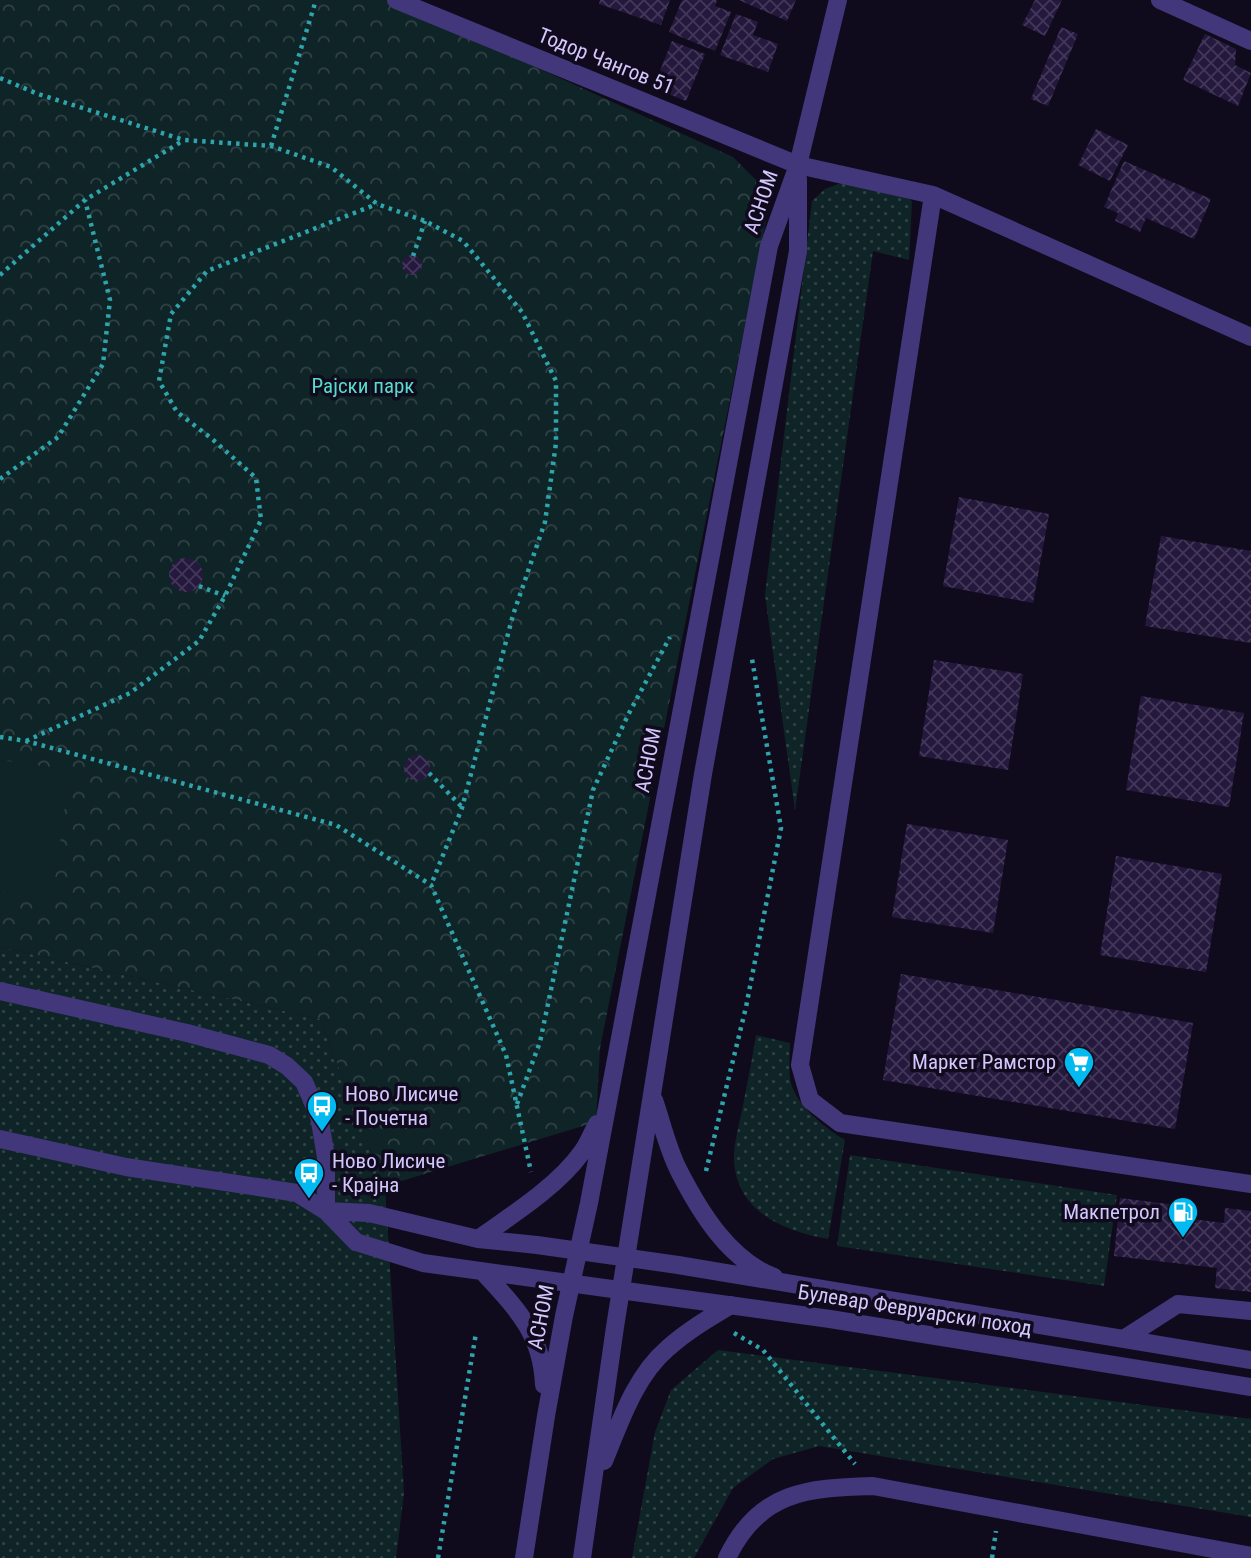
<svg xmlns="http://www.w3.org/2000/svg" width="1251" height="1558" font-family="'Roboto Condensed',sans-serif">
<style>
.grass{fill:url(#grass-dots)}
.park{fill:url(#park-crowns)}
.pitch{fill:#0f2426}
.building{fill:url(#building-cross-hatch)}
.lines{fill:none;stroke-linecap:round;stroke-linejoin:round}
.path{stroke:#2ea4ac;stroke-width:4.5;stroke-dasharray:3.5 5;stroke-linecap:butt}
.minor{stroke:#42377b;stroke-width:18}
.labels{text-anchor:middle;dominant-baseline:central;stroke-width:7;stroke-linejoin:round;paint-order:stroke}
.street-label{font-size:21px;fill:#d4c7fe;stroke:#100b1c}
.park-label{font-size:21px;fill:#55dccc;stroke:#100b1c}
.poi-label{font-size:21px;fill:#d4c7fe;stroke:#100b1c;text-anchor:end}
</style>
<defs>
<pattern id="grass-dots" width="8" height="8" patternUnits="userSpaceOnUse" patternTransform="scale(1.75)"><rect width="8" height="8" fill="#0f2426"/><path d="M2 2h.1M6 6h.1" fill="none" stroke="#314247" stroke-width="1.8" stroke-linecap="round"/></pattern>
<pattern id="park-crowns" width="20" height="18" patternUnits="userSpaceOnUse" patternTransform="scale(1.75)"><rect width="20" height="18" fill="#0f2426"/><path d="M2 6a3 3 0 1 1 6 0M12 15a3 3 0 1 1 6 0" fill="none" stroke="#314247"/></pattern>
<pattern id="building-cross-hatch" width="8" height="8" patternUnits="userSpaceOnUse" patternTransform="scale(1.75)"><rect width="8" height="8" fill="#24183d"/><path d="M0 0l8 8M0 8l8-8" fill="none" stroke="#43385a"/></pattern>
</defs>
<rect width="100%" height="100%" fill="#100b1c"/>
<path class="grass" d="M846,181L898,191L912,201L909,260L873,251L795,810L765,595L812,201L825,189Z
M0,947L320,1019L385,1186L404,1493L396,1558H0Z
M756,1035L790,1043C790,1057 788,1070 791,1083C796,1105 826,1129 845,1140L828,1239C783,1231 735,1211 734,1158C734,1142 739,1126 742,1110C747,1085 752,1060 756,1035Z
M850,1155L1117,1195L1104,1286L837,1246Z
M718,1350L1251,1419V1517L819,1446L773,1459L733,1488L694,1558H632L655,1432L671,1390Z"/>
<path class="park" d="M0,0H389L733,157L771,195L600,1048L596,1122L385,1186L320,1019L0,947Z"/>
<path class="pitch" d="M0,760L70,770L52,899L0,892Z"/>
<path class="building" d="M600,0H670L661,25L599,4Z
M682,0H717L715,6L731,12L715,51L669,32Z
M739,0H796L787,21Z
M1035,0H1062L1045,36L1022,25Z
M736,14L758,22L753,35L778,44L768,72L720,55Z
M1061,27L1078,34L1048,106L1031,99Z
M1205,34L1236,49L1235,65L1251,73L1238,106L1183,80Z
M672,41L705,54L686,101L653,88Z
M1096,129L1128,145L1110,181L1078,165Z
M1124,161L1211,199L1194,239L1146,218L1140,232L1115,221L1118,213L1104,207Z
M402 265a10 10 0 1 1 20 0a10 10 0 1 1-20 0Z
M959,497L1049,514L1033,603L943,586Z
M1161,536L1251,551V643L1145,626Z
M169 575a17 17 0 1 1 34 0a17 17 0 1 1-34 0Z
M934,660L1023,674L1008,770L919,756Z
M1141,696L1244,713L1229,807L1126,790Z
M404 768a13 13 0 1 1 26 0a13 13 0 1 1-26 0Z
M907,824L1008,840L993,933L892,917Z
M1116,856L1222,874L1206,972L1100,955Z
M901,974L1193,1023L1175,1129L883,1080Z
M1120,1198L1176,1205L1175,1217L1224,1223L1225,1208L1251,1211V1292L1215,1288L1217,1268L1114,1256Z"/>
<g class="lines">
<path class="path" d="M0,78L38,94L184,140L271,146L331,167L377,204L425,221L463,241L522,312L556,381V443L545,522L513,615L462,808L431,885
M271,146L316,0
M413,256L425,221
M0,275L85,200L184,140
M0,479L58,437L103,364L110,300L85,200
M199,586L225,596
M0,737L26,741L336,825L431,885L506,1055L531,1172
M26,741L130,693L199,641L225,596L261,520L256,478L211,438L177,412L159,381L171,314L207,271L377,204
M429,773L462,807
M517,1104L540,1042L593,790L628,715L670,637
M706,1171L746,1007L781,828L752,659
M734,1333L763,1350L855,1464
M438,1558L476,1333
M992,1558L996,1531"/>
<path class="minor" d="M396,0L798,165L933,195L800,1065L810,1100L840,1123L1251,1184
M1160,0L1251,41
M933,195L1251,337
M0,991L187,1033L269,1055L287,1066L304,1082L319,1116L326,1157V1211
M654,1100C662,1123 668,1150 679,1171C700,1212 729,1260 774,1277
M0,1139L126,1167L297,1193L326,1211L356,1242L423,1263L830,1319L1251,1387
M326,1211L369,1213L478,1239L537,1245L678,1265L1251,1360
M478,1239C512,1215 558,1186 582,1152C588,1144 592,1133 597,1124
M483,1272C516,1308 542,1333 544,1385
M1125,1338L1178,1304L1251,1311
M604,1461C620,1422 635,1376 668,1348C687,1331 709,1318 731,1305
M524,1558L546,1416L564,1316L589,1203L769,246L798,165L838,0
M582,1558L615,1327L703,774L798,251V179
M727,1558C759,1491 807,1488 873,1486L1251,1556"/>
</g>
<defs>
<g id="supermarket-pin" transform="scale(1.575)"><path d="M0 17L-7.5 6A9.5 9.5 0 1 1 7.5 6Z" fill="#02baef" stroke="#100b1c"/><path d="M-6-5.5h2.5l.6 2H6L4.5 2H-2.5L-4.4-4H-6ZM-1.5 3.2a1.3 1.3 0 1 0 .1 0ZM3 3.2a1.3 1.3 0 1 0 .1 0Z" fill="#fff"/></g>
<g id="bus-pin" transform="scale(1.575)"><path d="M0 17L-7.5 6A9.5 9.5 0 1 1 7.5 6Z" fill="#02baef" stroke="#100b1c"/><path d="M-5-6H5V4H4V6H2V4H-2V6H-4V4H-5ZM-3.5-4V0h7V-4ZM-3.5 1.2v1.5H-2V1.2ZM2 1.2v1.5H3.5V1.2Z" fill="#fff"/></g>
<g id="fuel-pin" transform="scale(1.575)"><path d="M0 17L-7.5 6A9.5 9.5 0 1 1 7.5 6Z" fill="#02baef" stroke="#100b1c"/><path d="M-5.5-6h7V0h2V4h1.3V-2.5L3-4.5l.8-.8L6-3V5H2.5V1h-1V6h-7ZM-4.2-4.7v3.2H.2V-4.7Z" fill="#fff"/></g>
</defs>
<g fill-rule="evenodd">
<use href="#supermarket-pin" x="1079" y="1062"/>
<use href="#bus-pin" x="322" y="1106"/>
<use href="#bus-pin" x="309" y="1173"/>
<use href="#fuel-pin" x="1183" y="1212"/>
</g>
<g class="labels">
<g class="street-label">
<text transform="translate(606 61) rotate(22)">Тодор Чангов 51</text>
<text transform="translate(761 202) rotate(-71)">АСНОМ</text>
<text transform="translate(648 760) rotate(-79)">АСНОМ</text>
<text transform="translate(915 1310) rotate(9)">Булевар Февруарски поход</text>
<text transform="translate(541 1317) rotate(-79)">АСНОМ</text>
</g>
<g class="park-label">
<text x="363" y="386">Рајски парк</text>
</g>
<g class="poi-label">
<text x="1056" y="1062">Маркет Рамстор</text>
<text x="345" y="1094" text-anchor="start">Ново Лисиче<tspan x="345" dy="24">- Почетна</tspan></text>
<text x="332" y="1161" text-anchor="start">Ново Лисиче<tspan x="332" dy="24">- Крајна</tspan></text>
<text x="1160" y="1212">Макпетрол</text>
</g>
</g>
</svg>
